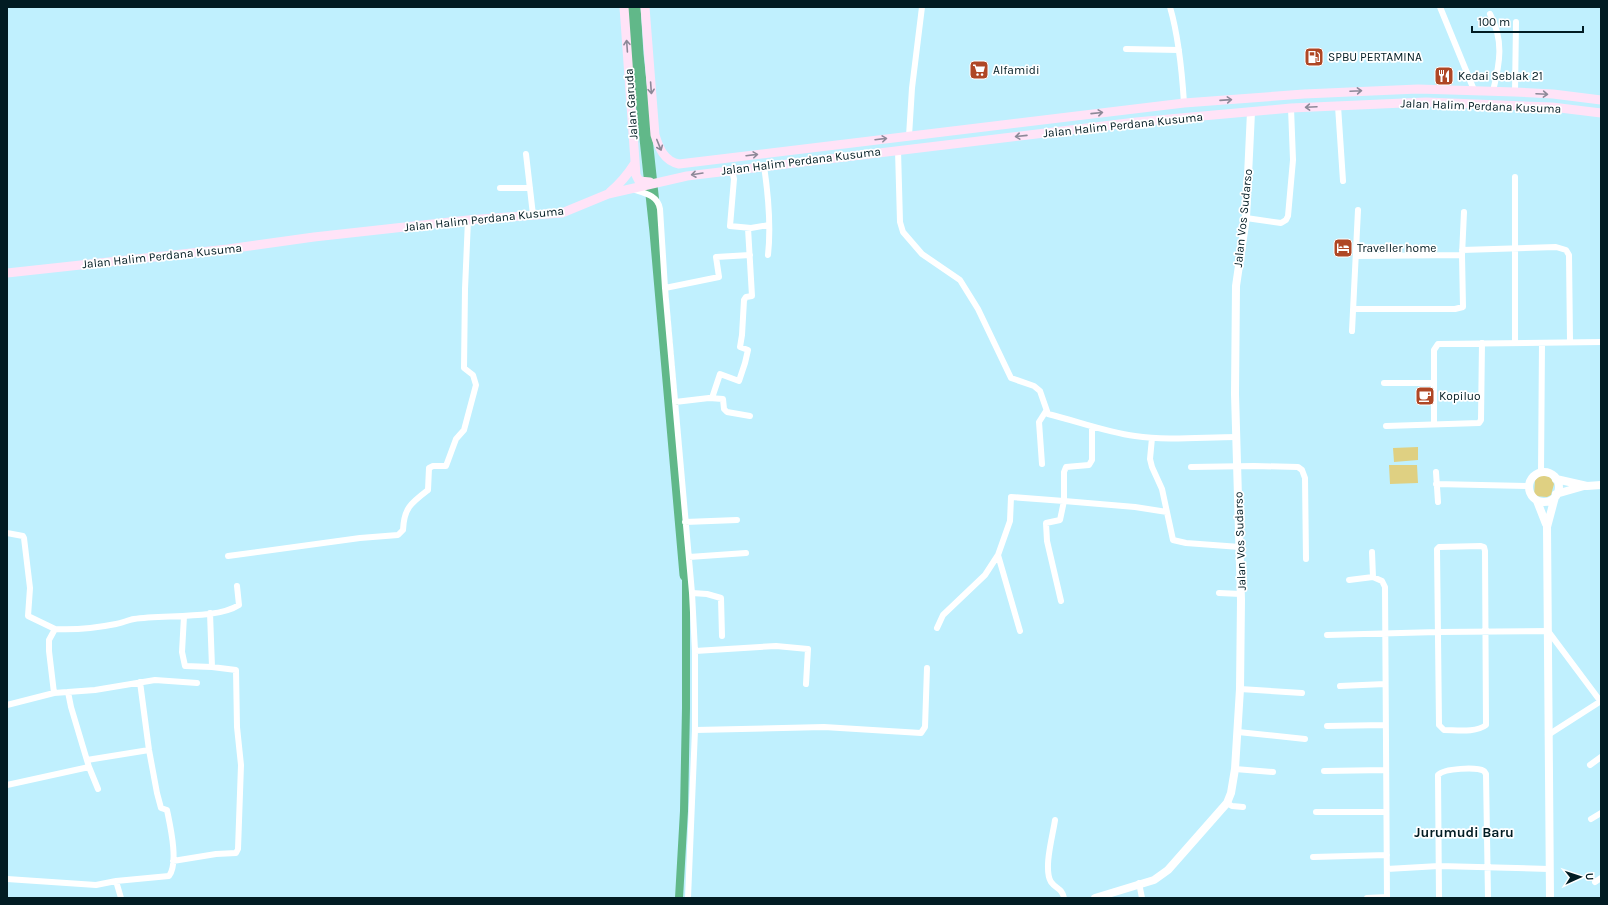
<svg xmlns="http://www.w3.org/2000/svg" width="1608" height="905" font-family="Karla,sans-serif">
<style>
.green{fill:#dfd082}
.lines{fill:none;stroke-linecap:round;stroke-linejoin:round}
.canal{stroke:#61b889;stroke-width:8}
.river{stroke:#61b889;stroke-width:13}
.minor{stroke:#fff;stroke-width:6}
.tertiary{stroke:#fff;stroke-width:8}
.secondary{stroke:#ffe3f7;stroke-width:9}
.oneway{stroke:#8d8998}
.labels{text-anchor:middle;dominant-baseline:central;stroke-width:3.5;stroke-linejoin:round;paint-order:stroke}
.poi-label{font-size:12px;fill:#021c23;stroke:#fff;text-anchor:start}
.street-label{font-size:12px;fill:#021c23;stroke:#fff}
.quarter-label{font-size:14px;font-weight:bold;fill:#021c23;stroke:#fff}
</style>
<rect width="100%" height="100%" fill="#c0f0fe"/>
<path class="green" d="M1418,447V460L1394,462L1393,448Z
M1389,465H1417L1418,483L1390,484Z
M1541,475L1550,477L1554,484L1551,495L1547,497L1534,496L1535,480Z"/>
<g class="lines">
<path class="canal" d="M679,898L684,811L686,708V575"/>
<path class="river" d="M634,7L637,54L656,232L686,575"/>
<path class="minor" d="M1170,7C1179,38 1182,71 1184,103
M1440,7L1474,90
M1490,14C1504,40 1500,63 1493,91
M1126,49L1179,50
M1515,92L1516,22
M1338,106L1343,181
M909,136L912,88L922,7
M898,150L900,222L903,232L922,254L960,280L978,309L1011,378L1034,386L1040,391L1048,414C1077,421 1105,432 1135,436C1168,441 1203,437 1237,437
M526,154L533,215
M764,166C768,193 771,228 768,255
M732,170L734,179L730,226L751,228L769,225
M500,188H530
M632,189C644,193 658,195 660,209L665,288L692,593L695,651V730L688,898
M1246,218L1281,223L1286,220L1288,216L1293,160L1291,108
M1462,250L1556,247L1566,250L1569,255L1570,341
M1356,256L1462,255
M665,288L719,277L716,257L750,255
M1354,309H1455L1463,307L1462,255L1464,212
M1352,331L1358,210
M1515,342V177
M1384,383H1433
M712,398L720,374L739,381L745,363L748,350L740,347L742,335L744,300L746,297L752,296L748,228
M675,402L709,398L723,399L724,409L727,412L750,416
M1434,424V350L1438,344L1601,342
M1386,426L1479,423L1481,420L1482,343
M1092,427V460L1089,465L1066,467L1064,472V501L1135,507L1167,512
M1152,438L1150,459L1152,467L1162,489L1173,540L1186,543L1240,547
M1042,464L1039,422L1046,411
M1191,467L1254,466L1298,467L1302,470L1305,478L1306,559
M1436,472L1438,502
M1541,472L1542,343
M1436,484L1529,486
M685,522L737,520
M7,533L23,536L24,538L30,588L28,616L55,629L49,640V651L54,693
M1481,546L1484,547L1485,551L1486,725C1476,733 1456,730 1444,730L1439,725L1437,549L1439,547Z
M1372,552L1373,577
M998,555L1020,631
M228,556L360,538L398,535L403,530C404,508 411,503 428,490L429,468L433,466H446L456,439L464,430L476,385L473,375L464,368L465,289L468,220
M689,557L746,553
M1349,580L1373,577L1382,581L1385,587L1387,898
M692,593L707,594L721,598L722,636
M1219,593L1241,594
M184,616L182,652L185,666L212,667
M937,628L943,615L985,575L998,555L1010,521L1011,497L1064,501L1060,520L1046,523L1047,541L1061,601
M55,629C75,630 96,628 116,624C122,623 128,620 134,619C162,614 216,620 239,605L237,586
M1327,635L1438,632L1548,631L1601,702
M695,651L776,646L808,649L806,684
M1340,686L1385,684
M1240,689L1302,693
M68,692L71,707L89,767
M7,705L54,693L95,690L155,680L197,683
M1327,726L1385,725
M695,730L824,727L921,733L925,727L927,668
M1238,732L1305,739
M1548,735L1601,701
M87,760L149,750
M1590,765L1601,757
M1235,769L1273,772
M1324,771L1386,770
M7,785L89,767L98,789
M1227,803L1232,806L1243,807
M1316,812H1386
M1591,819L1601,813
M1055,820C1053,835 1043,869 1051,882C1056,889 1062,888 1064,898
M1313,857L1387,855
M173,861L216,854L236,853L238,849L241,765L237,727L236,670L212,667L210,613
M1387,869L1439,866L1549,869
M7,879L96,885L116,881L169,876C179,863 170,825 167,810L161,808L157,793L149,750L140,682
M116,881L121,898
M1595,882L1601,878
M1139,883L1142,898
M1367,898L1387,897
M1439,898L1438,775C1444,768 1477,767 1484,771L1486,774L1488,898"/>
<path class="tertiary" d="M1529 487a15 15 0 1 1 30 0a15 15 0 1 1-30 0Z
M1556,479L1587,486L1601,485
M1556,494L1584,486
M1537,501L1546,524
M1095,898L1154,880L1168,870L1227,803L1231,793L1235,769L1240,689L1241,600L1235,394L1236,286L1246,218L1251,112
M1550,898L1547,527L1555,497"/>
<path class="secondary" d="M624,7L636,175L639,181L650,182
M645,7L655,135C659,148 664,161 679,164L1184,103L1304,94L1418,89L1515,92L1553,94L1601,100
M610,192C621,183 628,174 635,163
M7,273L228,249L314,237L468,220L562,213L608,194L687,176L1136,122L1291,108L1426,102L1552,107L1601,113"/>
</g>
<defs><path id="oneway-shaft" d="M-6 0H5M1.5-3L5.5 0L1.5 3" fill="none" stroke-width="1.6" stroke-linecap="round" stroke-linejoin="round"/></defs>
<g class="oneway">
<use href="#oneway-shaft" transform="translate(627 46) rotate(-94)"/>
<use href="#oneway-shaft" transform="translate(651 88) rotate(86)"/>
<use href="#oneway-shaft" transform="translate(1356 91) rotate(-3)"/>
<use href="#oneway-shaft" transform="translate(1542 94) rotate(3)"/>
<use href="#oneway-shaft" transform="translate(1226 100) rotate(-4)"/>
<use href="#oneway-shaft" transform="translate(1311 107) rotate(177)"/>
<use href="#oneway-shaft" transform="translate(1097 113) rotate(-6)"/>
<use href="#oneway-shaft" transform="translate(1021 136) rotate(174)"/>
<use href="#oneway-shaft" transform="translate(881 139) rotate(-7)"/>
<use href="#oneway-shaft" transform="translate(659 145) rotate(68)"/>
<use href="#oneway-shaft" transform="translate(752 155) rotate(-7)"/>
<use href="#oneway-shaft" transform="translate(697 174) rotate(171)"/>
</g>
<defs>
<g id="fuel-square" transform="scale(1)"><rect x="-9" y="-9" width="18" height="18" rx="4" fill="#af4725" stroke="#fff"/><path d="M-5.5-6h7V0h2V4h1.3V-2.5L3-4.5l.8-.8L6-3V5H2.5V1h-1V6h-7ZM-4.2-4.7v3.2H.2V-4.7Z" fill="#fff"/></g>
<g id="supermarket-square" transform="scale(1)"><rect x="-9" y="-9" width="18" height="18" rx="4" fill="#af4725" stroke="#fff"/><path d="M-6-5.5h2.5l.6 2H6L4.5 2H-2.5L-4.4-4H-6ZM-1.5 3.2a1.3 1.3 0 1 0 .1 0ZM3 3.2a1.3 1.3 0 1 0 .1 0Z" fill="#fff"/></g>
<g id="restaurant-square" transform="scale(1)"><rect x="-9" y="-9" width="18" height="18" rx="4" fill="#af4725" stroke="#fff"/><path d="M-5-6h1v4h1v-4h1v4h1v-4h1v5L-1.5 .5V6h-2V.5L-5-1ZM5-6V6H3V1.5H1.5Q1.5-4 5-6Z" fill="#fff"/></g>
<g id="hotel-square" transform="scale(1)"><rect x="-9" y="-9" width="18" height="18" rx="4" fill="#af4725" stroke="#fff"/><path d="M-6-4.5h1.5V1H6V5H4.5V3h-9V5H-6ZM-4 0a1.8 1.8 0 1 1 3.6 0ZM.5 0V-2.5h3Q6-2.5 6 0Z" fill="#fff"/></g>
<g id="cafe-square" transform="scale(1)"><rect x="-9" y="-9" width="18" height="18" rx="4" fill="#af4725" stroke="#fff"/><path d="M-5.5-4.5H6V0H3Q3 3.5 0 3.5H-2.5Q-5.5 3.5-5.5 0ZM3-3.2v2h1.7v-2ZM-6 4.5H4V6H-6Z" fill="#fff"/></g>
</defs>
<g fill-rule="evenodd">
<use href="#fuel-square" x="1314" y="57"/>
<use href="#supermarket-square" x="979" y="70"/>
<use href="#restaurant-square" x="1444" y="76"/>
<use href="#hotel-square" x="1343" y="248"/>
<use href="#cafe-square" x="1425" y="396"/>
</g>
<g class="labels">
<g class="poi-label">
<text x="1328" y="57">SPBU PERTAMINA</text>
<text x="993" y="70">Alfamidi</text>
<text x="1458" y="76">Kedai Seblak 21</text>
<text x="1357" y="248">Traveller home</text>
<text x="1439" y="396">Kopiluo</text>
</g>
<g class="street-label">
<text transform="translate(631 104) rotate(-94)">Jalan Garuda</text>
<text transform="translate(1481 106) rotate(2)">Jalan Halim Perdana Kusuma</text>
<text transform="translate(1123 125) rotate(-6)">Jalan Halim Perdana Kusuma</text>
<text transform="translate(801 161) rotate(-7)">Jalan Halim Perdana Kusuma</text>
<text transform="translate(1243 218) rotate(-84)">Jalan Vos Sudarso</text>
<text transform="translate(484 219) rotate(-6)">Jalan Halim Perdana Kusuma</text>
<text transform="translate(162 256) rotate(-6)">Jalan Halim Perdana Kusuma</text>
<text transform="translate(1240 541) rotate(-92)">Jalan Vos Sudarso</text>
</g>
<g class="quarter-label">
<text x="1464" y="832">Jurumudi Baru</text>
</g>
</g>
<rect width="1608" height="905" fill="none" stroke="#021c23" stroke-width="16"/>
<g transform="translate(1580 877) rotate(87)" stroke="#ffffff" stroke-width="3" paint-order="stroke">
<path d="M0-3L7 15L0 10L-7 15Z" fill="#021c23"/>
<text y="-6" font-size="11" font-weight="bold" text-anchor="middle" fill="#021c23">U</text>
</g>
<path d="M1472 26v6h111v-6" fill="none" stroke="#021c23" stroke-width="2"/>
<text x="1478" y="26" font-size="12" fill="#021c23" stroke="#ffffff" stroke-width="3" paint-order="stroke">100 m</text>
</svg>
